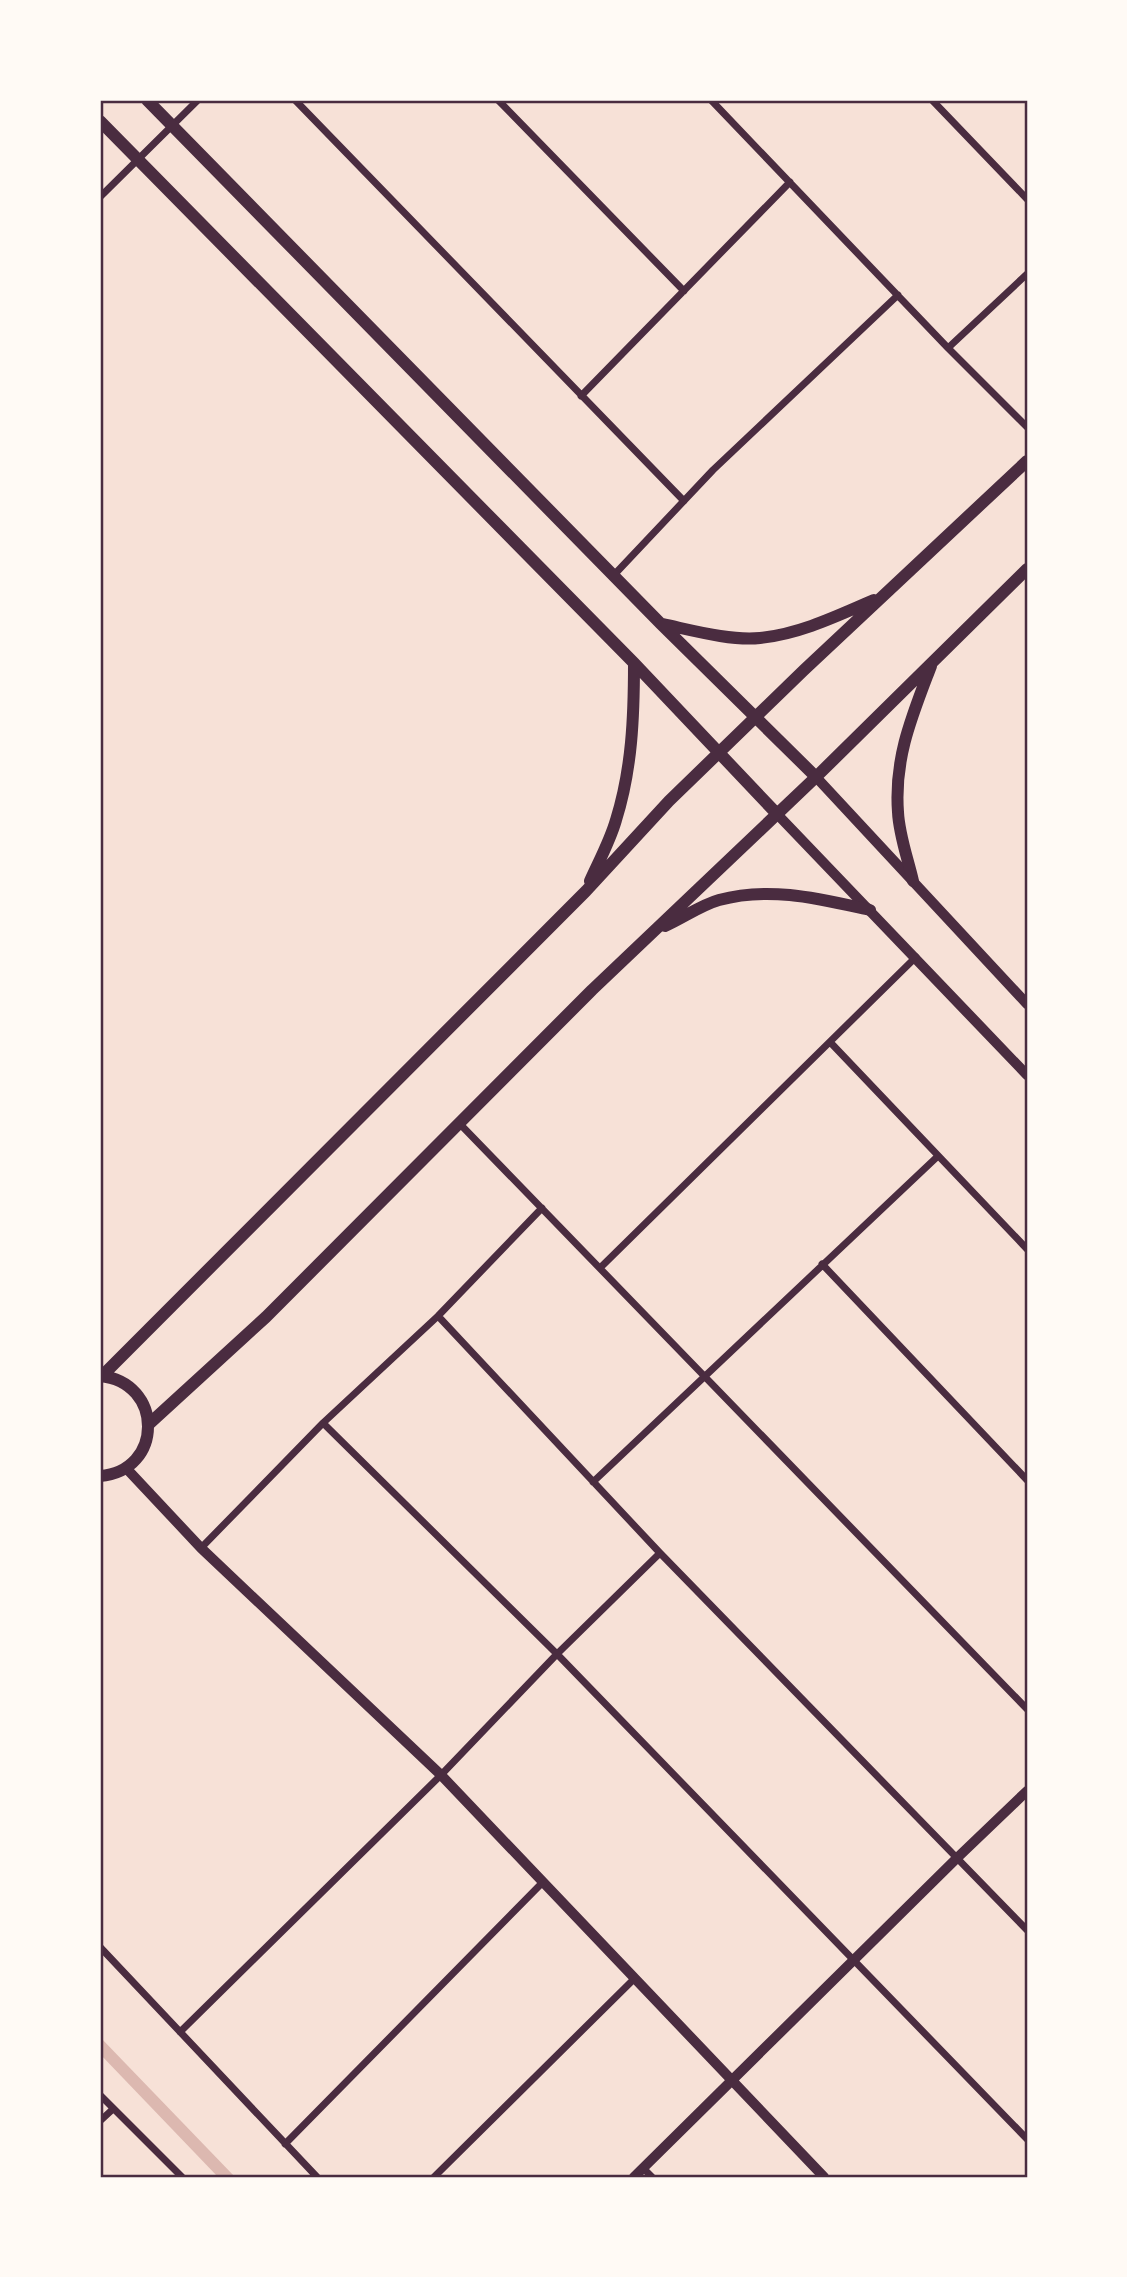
<svg xmlns="http://www.w3.org/2000/svg" width="1127" height="2277" font-family="Barlow,sans-serif">
<style>
.water{fill:#dcb8b0}
.lines{fill:none;stroke-linecap:round;stroke-linejoin:round}
.minor{stroke:#4a2c40;stroke-width:7}
.tertiary{stroke:#4a2c40;stroke-width:10}
.secondary{stroke:#4a2c40;stroke-width:12}
.neatline{fill:none;stroke:#4a2c40;stroke-width:2.5}
</style>
<rect width="100%" height="100%" fill="#f7e1d7"/>
<path class="water" d="M100,2037L235,2177H218L100,2054Z"/>
<g class="lines">
<path class="minor" d="M295,100L684,501
M498,100L684,291
M711,100L948,348L1027,427
M932,100L1027,199
M100,197L198,100
M948,348L1027,274
M581,396L790,182
M613,576L713,470L898,295
M830,1042L1027,1249
M459,1123L1027,1709
M822,1264L1027,1480
M601,1267L916,957
M438,1316L660,1553L1027,1930
M323,1423L557,1654L1027,2139
M593,1482L938,1156
M201,1548L323,1423L438,1316L542,1208
M100,1947L317,2177
M180,2032L441,1775L557,1654L660,1553
M100,2095L182,2177
M100,2121L113,2109
M285,2144L542,1883
M643,2168L652,2177
M434,2177L634,1979"/>
<path class="tertiary" d="M816,777L1027,1004
M777,814L1027,1075
M126,1468L201,1548L441,1775L824,2177
M634,2177L957,1858L1027,1791"/>
<path class="secondary" d="M147,100L661,624L816,777
M100,121L634,663L777,814
M662,624C691,630 730,641 760,638C800,634 837,616 874,600
M590,881C599,861 610,841 616,820C632,769 634,717 634,663
M913,881C908,859 899,835 898,812C894,758 912,716 931,666
M665,926C683,918 701,905 719,900C770,886 820,899 870,910
M100,1376C164,1382 164,1471 100,1476
M102,1376L586,891L669,801L804,670L1027,461
M149,1424L266,1317L592,990L816,777L1027,569"/>
</g>
<rect width="1127" height="2277" fill="none" stroke="#fffaf5" stroke-width="203"/>
<rect x="102" y="102" width="924" height="2074" class="neatline"/>
</svg>
